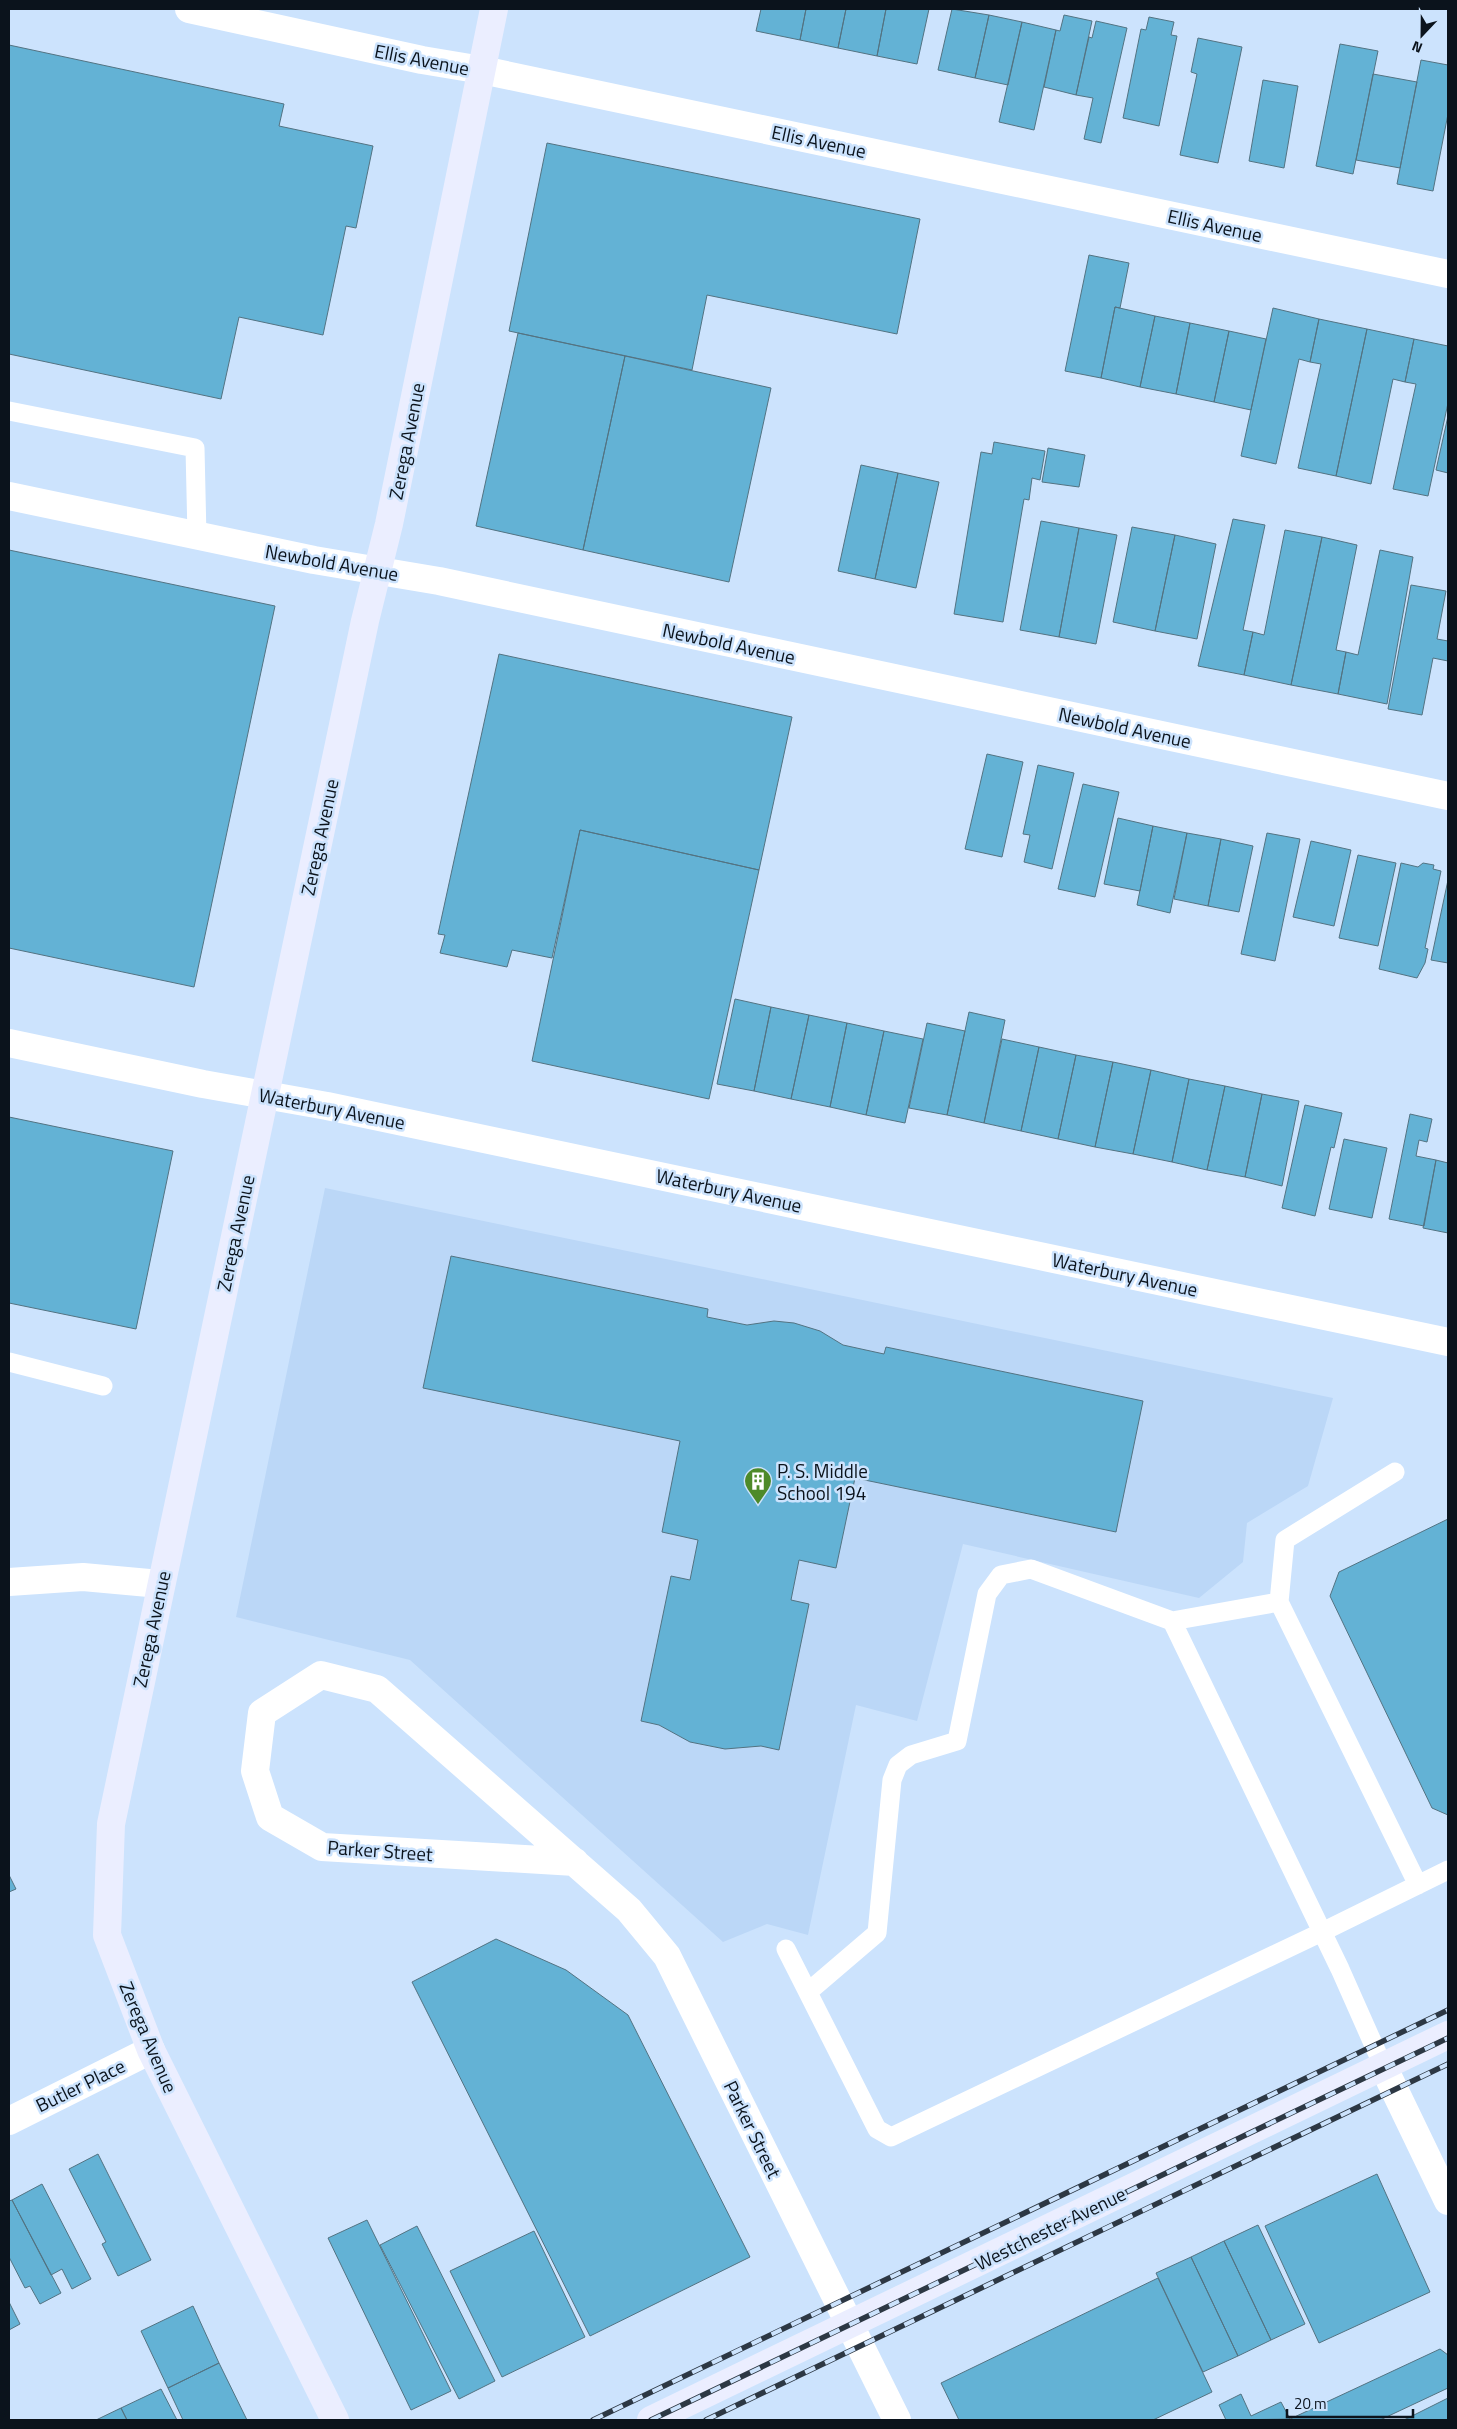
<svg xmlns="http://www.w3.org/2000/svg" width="1457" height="2429" font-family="'Titillium Web',sans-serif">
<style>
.built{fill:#bbd7f7}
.building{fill:#63b2d5;stroke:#537382}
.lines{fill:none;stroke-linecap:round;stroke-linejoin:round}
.service{stroke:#fff;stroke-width:19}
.minor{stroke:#fff;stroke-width:28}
.secondary{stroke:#ebeeff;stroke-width:28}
.rail-casing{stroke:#2d3844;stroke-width:5.5}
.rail{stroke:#cce3fd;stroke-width:4;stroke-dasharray:11;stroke-linecap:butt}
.labels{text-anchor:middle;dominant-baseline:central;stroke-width:5;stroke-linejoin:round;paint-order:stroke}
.street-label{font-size:19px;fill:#0b131c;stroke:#cce3fd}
.poi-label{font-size:19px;fill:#0b131c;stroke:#cce3fd;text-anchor:start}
</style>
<rect width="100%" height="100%" fill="#cce3fd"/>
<path class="built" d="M325,1188L1333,1398L1308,1486L1247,1523L1243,1562L1199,1598L963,1544L917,1721L856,1705L808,1935L767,1924L723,1942L410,1660L236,1617Z"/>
<path class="building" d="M761,9H806L800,40L756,31Z
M806,9H846L838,48L800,40Z
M846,9H886L877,56L838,48Z
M886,9H929L917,64L877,56Z
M952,9L989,15L975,78L938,70Z
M989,15L1022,22L1008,85L975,78Z
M1064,15L1092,21L1076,95L1044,87L1056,30L1060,31Z
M1149,17L1174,22L1171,35L1177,36L1159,126L1123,118L1141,29L1146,30Z
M1096,21L1127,28L1101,143L1084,139L1093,98L1076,95L1089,37L1092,38Z
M1022,22L1056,30L1034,130L999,122Z
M1198,38L1242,47L1218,163L1180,155L1197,74L1191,72Z
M1340,44L1378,51L1353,174L1316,166Z
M9,45L284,104L279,126L373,146L356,228L346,226L323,335L239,317L221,399L9,354Z
M1421,60L1448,65V114L1433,191L1397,184Z
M1373,74L1417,82L1400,168L1356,160Z
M1263,80L1298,86L1284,168L1249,161Z
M547,143L920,219L897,334L707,295L692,370L509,331Z
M1089,255L1129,263L1120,308L1115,307L1101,378L1065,371Z
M1115,307L1155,316L1140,387L1101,378Z
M1273,308L1319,319L1310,362L1299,359L1276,464L1241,456Z
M1155,316L1190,323L1176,394L1140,387Z
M1319,319L1367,329L1336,476L1298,468L1321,364L1310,362Z
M1190,323L1229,331L1214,402L1176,394Z
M1367,329L1414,339L1405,382L1393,379L1371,484L1336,476Z
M1229,331L1266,339L1251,410L1214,402Z
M518,333L625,356L583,550L476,526Z
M1414,339L1448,346V403L1428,496L1393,489L1416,384L1405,382Z
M625,356L771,388L729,582L583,550Z
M1448,416V473L1436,470Z
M994,442L1045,451L1040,480L1032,478L1029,500L1024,499L1003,622L954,614L981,452L992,454Z
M1048,448L1085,455L1079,487L1042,482Z
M861,465L898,473L875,579L838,571Z
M898,473L939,482L916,588L875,579Z
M1233,519L1265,525L1243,630L1253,632L1244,675L1198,666Z
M1041,521L1079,528L1059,637L1020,630Z
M1132,527L1175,535L1155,631L1113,622Z
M1079,528L1117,535L1096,644L1059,637Z
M1285,530L1322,537L1291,685L1244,675L1253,632L1264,635Z
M1175,535L1216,544L1197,639L1155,631Z
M1322,537L1357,545L1336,650L1346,652L1338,694L1291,685Z
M9,550L275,606L194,987L9,948Z
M1380,550L1413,557L1387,704L1338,694L1346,652L1358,655Z
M1411,585L1446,591L1437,639L1448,641V661L1433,658L1422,715L1388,709Z
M499,654L792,717L759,870L580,830L552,958L512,950L507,967L440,953L445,935L438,934Z
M987,754L1023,762L1002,857L965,849Z
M1038,765L1074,773L1052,869L1024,862L1030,835L1023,834Z
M1083,784L1119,792L1095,897L1058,889Z
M1118,818L1153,826L1140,891L1104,884Z
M1153,826L1187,833L1170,913L1137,905Z
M580,830L759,870L709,1099L532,1061Z
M1187,833L1221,839L1208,906L1174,899Z
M1267,833L1300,839L1275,961L1241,954Z
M1221,839L1253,846L1239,912L1208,906Z
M1311,841L1351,850L1334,926L1293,917Z
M1358,855L1396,863L1378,946L1339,938Z
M1401,863L1418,867L1423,863L1434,865L1433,869L1441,871L1425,948L1428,949L1425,963L1417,978L1379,969Z
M1448,880V963L1431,960Z
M735,999L771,1007L754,1091L717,1084Z
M771,1007L809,1015L791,1099L754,1091Z
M969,1012L1005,1020L984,1123L947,1115Z
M809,1015L847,1023L830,1107L791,1099Z
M847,1023L884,1031L866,1115L830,1107Z
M927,1023L965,1031L947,1115L909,1108Z
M884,1031L923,1039L905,1123L866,1115Z
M1002,1039L1039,1047L1021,1131L984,1123Z
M1039,1047L1076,1055L1058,1139L1021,1131Z
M1076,1055L1113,1062L1095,1147L1058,1139Z
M1113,1062L1151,1070L1133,1154L1095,1147Z
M1151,1070L1189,1079L1172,1162L1133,1154Z
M1189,1079L1225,1086L1207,1170L1172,1162Z
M1225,1086L1262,1094L1245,1177L1207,1170Z
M1262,1094L1299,1101L1282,1186L1245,1177Z
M1305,1105L1342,1113L1334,1148L1331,1147L1315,1216L1282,1208Z
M1410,1114L1432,1119L1427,1142L1419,1140L1416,1156L1436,1160L1424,1226L1389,1219Z
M9,1117L173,1151L136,1329L9,1303Z
M1344,1139L1387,1148L1372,1218L1329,1209Z
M1436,1160L1448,1163V1233L1423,1228Z
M451,1256L708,1309L707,1317L747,1325L774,1321L794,1323L820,1331L843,1345L884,1354L886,1347L1143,1401L1116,1532L855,1478L836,1568L799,1560L791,1600L809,1604L779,1750L761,1746L725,1749L690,1742L659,1725L641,1721L671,1576L690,1580L698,1540L662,1532L680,1441L423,1388Z
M1448,1519V1815L1432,1808L1330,1596L1339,1572Z
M9,1875L16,1889L9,1892Z
M496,1939L566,1970L628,2015L750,2257L590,2336L412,1982Z
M98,2154L151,2260L118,2276L102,2244L106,2242L69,2169Z
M1377,2174L1430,2292L1319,2343L1265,2226Z
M42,2184L91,2279L72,2289L62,2269L51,2275L12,2200Z
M12,2200L61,2293L40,2304L30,2286L25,2288L9,2257V2201Z
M367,2220L451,2391L411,2410L328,2238Z
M1258,2225L1305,2324L1271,2340L1224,2241Z
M417,2226L495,2381L459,2399L380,2245Z
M534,2231L585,2337L502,2377L450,2271Z
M1224,2241L1271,2340L1238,2356L1191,2257Z
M1191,2257L1238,2356L1203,2372L1156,2273Z
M1158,2278L1212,2392L1153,2420H959L941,2383Z
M9,2302L20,2324L9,2330Z
M193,2306L219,2363L168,2388L141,2331Z
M1440,2349L1448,2355V2388L1380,2420H1288Z
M219,2363L247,2420H183L168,2388Z
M161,2389L177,2420H127L121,2408Z
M1241,2394L1251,2416L1281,2402L1290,2419L1226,2420L1219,2405Z
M1448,2398V2420H1404Z
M121,2408L127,2420H96Z"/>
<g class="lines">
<path class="service" d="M9,411L195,448L197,537
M9,1362L103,1386
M1279,1602L1418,1885
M1172,1621L1279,1602L1285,1540L1395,1472
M786,1949L877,2129L891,2137L1322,1932L1448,1870
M808,1992L877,1933L892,1780L898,1765L911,1755L957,1741L987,1594L1001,1575L1031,1569L1172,1621L1340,1969L1383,2066"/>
<path class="minor" d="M189,9L422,60L482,70L1448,274
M9,496L314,560L439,581L1448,796
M9,1043L203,1084L327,1106L1448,1342
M9,1582L83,1577L160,1584
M575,1862L322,1847L270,1817L255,1771L262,1713L321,1675L377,1689L629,1910L667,1956L897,2420
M1383,2066L1448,2201
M9,2121L151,2050"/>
<path class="secondary" d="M335,2420L151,2050L107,1935L111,1824L365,621L389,524L494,9
M651,2420L1448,2035"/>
<g class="rail-casing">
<path id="rail" d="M593,2420L1448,2010
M651,2420L1448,2038
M706,2420L1448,2064"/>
</g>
<use href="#rail" class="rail"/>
</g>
<defs>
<g id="building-pin" transform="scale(1.4375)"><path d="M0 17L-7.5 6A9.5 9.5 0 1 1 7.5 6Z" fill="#4e8a29" stroke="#cce3fd"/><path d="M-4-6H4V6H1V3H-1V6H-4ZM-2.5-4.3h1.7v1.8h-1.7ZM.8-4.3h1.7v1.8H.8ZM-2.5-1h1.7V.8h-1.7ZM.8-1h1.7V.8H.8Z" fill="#fff"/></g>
</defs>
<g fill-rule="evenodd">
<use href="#building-pin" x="758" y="1481"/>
</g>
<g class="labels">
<g class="street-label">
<text transform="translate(422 59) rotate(11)">Ellis Avenue</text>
<text transform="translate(819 141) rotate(12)">Ellis Avenue</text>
<text transform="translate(1215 225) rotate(12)">Ellis Avenue</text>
<text transform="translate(406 441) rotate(-79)">Zerega Avenue</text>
<text transform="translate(332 562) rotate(10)">Newbold Avenue</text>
<text transform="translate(729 643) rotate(12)">Newbold Avenue</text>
<text transform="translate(1125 727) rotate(12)">Newbold Avenue</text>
<text transform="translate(319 837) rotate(-78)">Zerega Avenue</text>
<text transform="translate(332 1108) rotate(11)">Waterbury Avenue</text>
<text transform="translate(729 1190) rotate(12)">Waterbury Avenue</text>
<text transform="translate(235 1233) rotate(-78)">Zerega Avenue</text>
<text transform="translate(1125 1274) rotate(12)">Waterbury Avenue</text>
<text transform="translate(151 1629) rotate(-78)">Zerega Avenue</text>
<text transform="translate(380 1850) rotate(4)">Parker Street</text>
<text transform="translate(149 2037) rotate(67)">Zerega Avenue</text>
<text transform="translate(80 2085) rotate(-26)">Butler Place</text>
<text transform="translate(753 2129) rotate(64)">Parker Street</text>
<text transform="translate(1050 2228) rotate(-26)">Westchester Avenue</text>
</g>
<g class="poi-label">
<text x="777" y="1470">P. S. Middle<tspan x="777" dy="22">School 194</tspan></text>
</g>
</g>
<rect width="1457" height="2429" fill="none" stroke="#0b131c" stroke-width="20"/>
<g transform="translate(1422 35) rotate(202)" stroke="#cce3fd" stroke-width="4" paint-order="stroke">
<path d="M0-4L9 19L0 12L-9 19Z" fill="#0b131c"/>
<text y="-8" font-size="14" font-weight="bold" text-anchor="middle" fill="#0b131c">N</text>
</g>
<path d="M1287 2409v8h126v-8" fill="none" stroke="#0b131c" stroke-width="2.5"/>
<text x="1294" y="2409" font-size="15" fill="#0b131c" stroke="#cce3fd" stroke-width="4" paint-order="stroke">20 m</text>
</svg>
